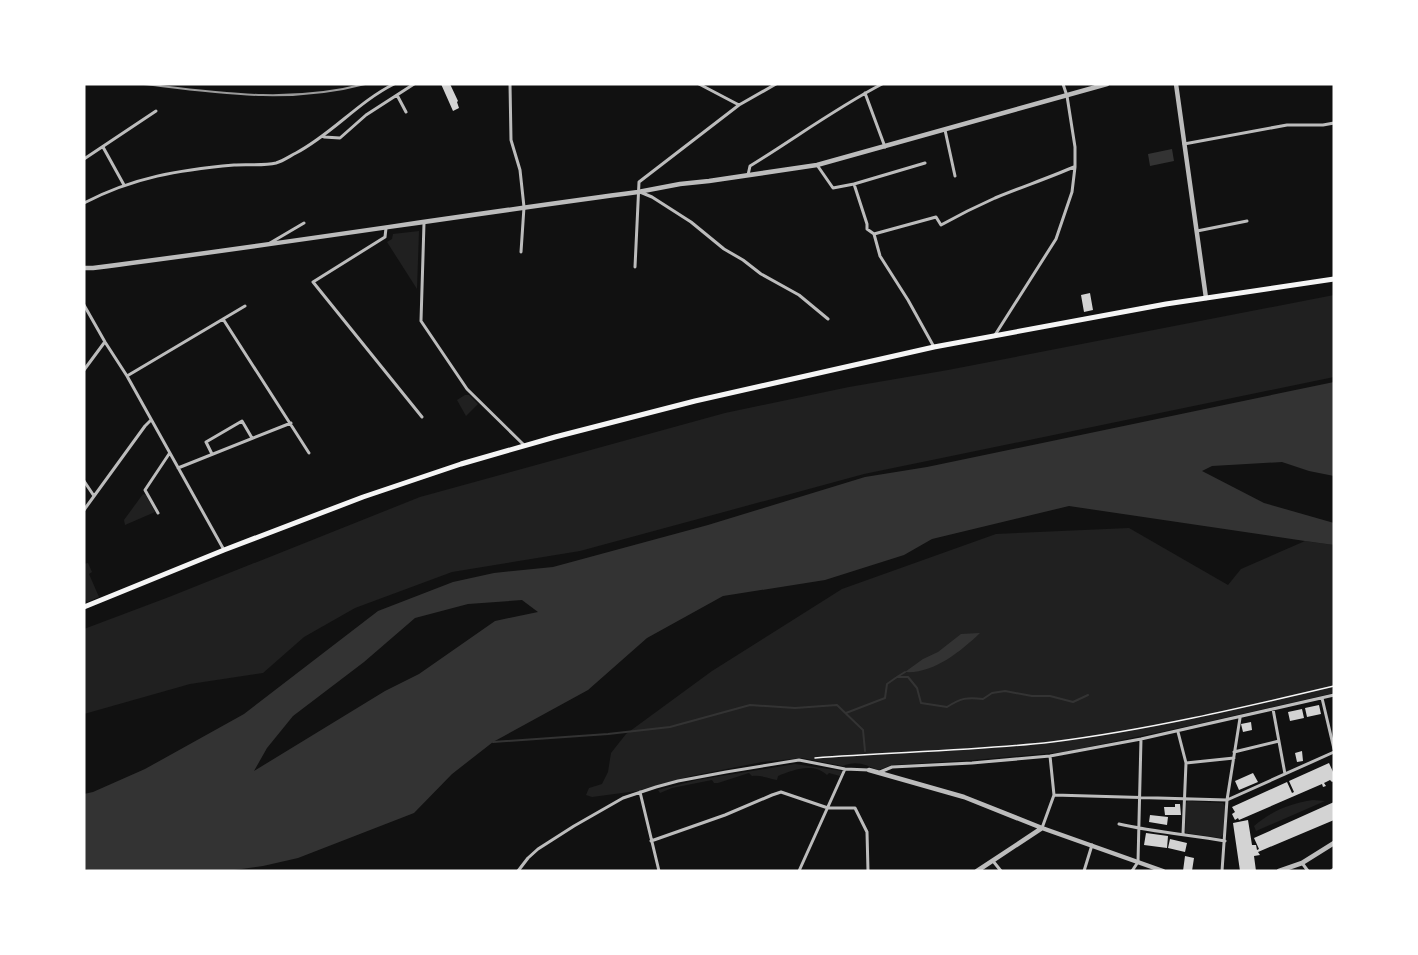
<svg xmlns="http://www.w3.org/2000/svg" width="1418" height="955" font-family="Roboto,sans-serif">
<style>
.green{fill:#202020}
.water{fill:#333;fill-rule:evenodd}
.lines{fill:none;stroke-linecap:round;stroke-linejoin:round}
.stream{stroke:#333;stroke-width:2}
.building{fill:#d3d3d3}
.path{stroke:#f5f5f5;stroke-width:1.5}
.minor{stroke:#bcbcbc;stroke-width:3}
.tertiary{stroke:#bcbcbc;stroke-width:4.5}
.primary{stroke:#f5f5f5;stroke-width:5}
.rail{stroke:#9a9a9a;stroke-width:2}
</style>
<rect width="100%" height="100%" fill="#111"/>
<path class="green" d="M419,231L417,289L387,242L392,239L393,234Z
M1334,295V377L864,474L580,551L452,572L355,608L304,637L263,673L190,684L84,714V629L169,597L420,497L725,413L849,387L948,370Z
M465,395H469L478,404L466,416L457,400Z
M143,494L146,495L155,512L125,525L124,520Z
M1129,528L1228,585L1241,569L1305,541L1334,545V693L1179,728L1064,752L974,760L892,765L878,770C866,765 856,760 843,766L802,758L762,762L691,776L637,791L592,797L586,795L589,788L602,784L608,772L611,753L626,734L712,671L842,589L996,534Z
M88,563L92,572L89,574L99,597L87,602L84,598V564Z
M795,764L842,771L840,776L829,773L827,775C813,762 793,770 778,776L777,780C768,778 761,775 752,776L749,773L718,783H714L712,780L672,788L660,793L658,790L697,780Z
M1313,800L1325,801L1256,831L1254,826C1273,810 1289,804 1313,800Z
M1188,801L1223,803L1225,806L1223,835L1220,838L1186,833L1185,831L1186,803Z"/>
<path class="water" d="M1172,149L1174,161L1150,166L1148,154Z
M1334,382V476L1309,471L1282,462L1212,466L1202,471L1264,503L1334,523V545L1305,541L1069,506L932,539L904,555L825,580L723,596L647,638L588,690L493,742L452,774L414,813L298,858L263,866L227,871H93L84,869V794L93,792L145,769L244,714L378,611L453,582L494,573L553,567L708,525L865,477L927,467ZM522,600L538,612L495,621L419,674L385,691L254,771L267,748L293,716L364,662L415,618L468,604Z
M980,633C960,652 933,674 905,672L923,659L938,652L961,634Z"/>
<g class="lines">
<path class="stream" d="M897,677L905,672
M846,713L885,698L887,684L897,677H908L917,688L921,703L947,707C961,698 967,697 983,699L992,693L1005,691L1032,696H1050L1073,702L1088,695
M493,742L608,734L670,727L750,705L795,708L837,705L863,730L865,751"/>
</g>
<path class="building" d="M441,84H450L458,101L457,102L459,108L453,111Z
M1090,293L1093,310L1084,312L1081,295Z
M1319,705L1321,714L1307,717L1305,708Z
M1302,709L1304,718L1290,721L1288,712Z
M1251,722L1252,730L1243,732L1241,724Z
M1302,751L1303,761L1297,762L1295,753Z
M1329,763L1334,774V781L1332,782L1330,780L1324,783L1326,786L1323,787L1322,784L1239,820L1238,818L1235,820L1232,814L1235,812L1232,807L1287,782L1292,793L1294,792L1289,781Z
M1253,773L1258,782L1239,790L1235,781Z
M1334,802V820L1258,852L1260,855L1254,856L1256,871H1240L1233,823L1248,820L1252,845H1256L1257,850L1259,849L1254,838Z
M1175,804H1180L1181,815H1165L1164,807H1175Z
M1150,815L1168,817L1167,825L1149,822Z
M1146,833L1168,836L1167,848L1144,845Z
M1170,839L1187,843L1185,852L1168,848Z
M1185,856L1194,858L1192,871H1183Z"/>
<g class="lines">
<path class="path" d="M815,758C894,752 973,751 1052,742C1147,730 1241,708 1334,686"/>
<path class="minor" d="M510,84L511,140L520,170L524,207L521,252
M699,84L739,105
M865,93L885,147
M397,95L406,112
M945,130L955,176
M324,137L340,138L366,115L414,84
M1184,144L1287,125H1323L1334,123
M103,147L124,185
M84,159L156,111
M817,165L833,188L854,184L925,163
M748,175L750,166C794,139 836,108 882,84
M854,184L867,224V229L874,234L880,256L908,300L934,347
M640,192L652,197L691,222L724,249L743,260L761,274L799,295L828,319
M84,203C134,177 179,170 234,165C247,164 264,166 276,163C283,161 290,156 296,153C332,134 358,102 394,84
M424,223L421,321L467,389L524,445
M386,228L385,237L313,282L422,417
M1197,231L1247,221
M874,234L936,217L941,225C959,215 977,206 995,198C1022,187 1048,178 1074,167
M270,243L304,223
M635,267L639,182L739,105L776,84
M84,305L105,342L127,376L224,550
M223,319L309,453
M995,335L1056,239L1072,192L1075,167V147L1067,96L1063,84
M84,370L104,343
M127,376L245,306
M212,454L206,442L242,421L252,438
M178,468L291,423
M84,481L94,496
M84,510L145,426L151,420
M158,513L145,490L169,454
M1322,698L1334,749
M1273,709L1285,774
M1178,732L1186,763L1183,834
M1234,752L1279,741
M1186,763L1234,758
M880,772L892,767L972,763L1050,756L1141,739L1334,695
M640,792L659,871
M1054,795L1227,800L1334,752
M1119,824C1154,832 1190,835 1225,841
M1042,828L1054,795L1050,756
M651,841L725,815L772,795L781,792L828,808H855L867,832L868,871
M993,861L1001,871
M1302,863L1308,871
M518,871L528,858L538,849L574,826L623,798L656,787L678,781L726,772L799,760L845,769L869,770
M799,871L845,769
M1084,871L1092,845
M1132,871L1138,862L1141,739
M1222,871L1227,800L1240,718
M1331,871L1334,869"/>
<path class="tertiary" d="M1176,84L1206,298
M84,268H93C275,245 456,216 638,192L680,184L709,181L817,165L1107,84
M869,770L964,797L1042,828L1163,871
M977,871L1042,828
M1279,871L1302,863L1334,843"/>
<path class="primary" d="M84,607L224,550L363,497L461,464L555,437L695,401L934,347L1166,304L1334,279"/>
<path class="rail" d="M144,84C219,93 290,104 365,84"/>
</g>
<rect width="1418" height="955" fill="none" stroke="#ffffff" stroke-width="171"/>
</svg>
